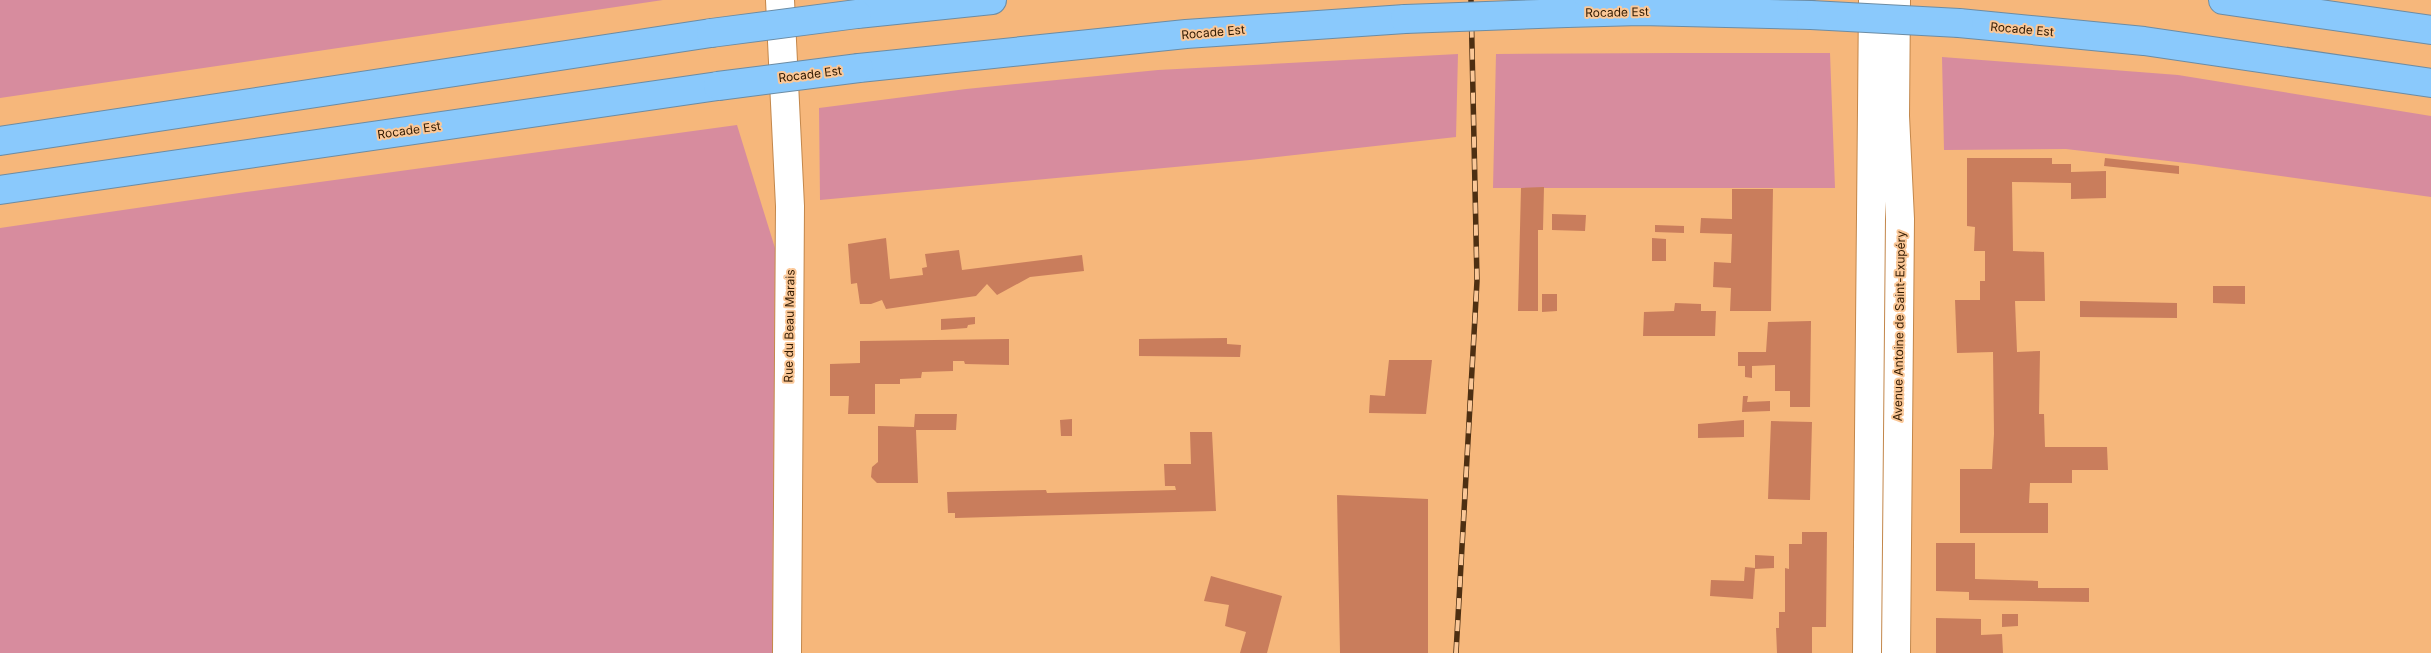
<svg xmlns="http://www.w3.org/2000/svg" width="2431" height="653" font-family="Inter,sans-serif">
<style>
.green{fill:#d78c9e}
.building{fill:#c97d5c}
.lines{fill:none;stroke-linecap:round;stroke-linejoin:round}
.minor-casing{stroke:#c3874b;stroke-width:30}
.secondary-casing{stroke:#c3874b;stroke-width:30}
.motorway-casing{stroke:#6c8ca4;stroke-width:30}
.minor{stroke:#fff;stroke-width:28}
.secondary{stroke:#fff;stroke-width:28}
.motorway{stroke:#8ac9fc;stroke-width:28}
.rail-casing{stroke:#4d2f12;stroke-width:5.5}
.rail{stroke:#fbc898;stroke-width:4;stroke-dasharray:11;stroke-linecap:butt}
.motorway-bridge-casing{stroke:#6c8ca4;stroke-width:30;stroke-linecap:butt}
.motorway-bridge{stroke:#8ac9fc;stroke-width:28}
.labels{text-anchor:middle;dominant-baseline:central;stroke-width:4;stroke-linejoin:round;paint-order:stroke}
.street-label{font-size:12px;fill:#331b02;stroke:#fbc898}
</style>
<rect width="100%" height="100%" fill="#f6b77b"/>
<path class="green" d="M0,0H663L0,98Z
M1676,53H1830L1835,188H1493L1496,54Z
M1458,54L1456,137L1250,160L820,200L819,108L966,89L1158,70Z
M1942,57L2178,75L2431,116V197L2194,164L2066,149L1944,150Z
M737,125L775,248L772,653H0V228L246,192Z"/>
<path class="building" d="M1967,158H2052V164H2071V172L2106,171V198L2071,199V183L2012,182L2013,251L2044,252L2045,301H2015L2017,352L2040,351L2039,414H2044L2045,447H2107L2108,470H2072V483H2030L2029,503H2048V533H1960V469H1992L1994,434L1993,352L1957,353L1955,300H1980V281H1985V251H1974L1975,227L1967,226Z
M2105,158L2179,166V174L2104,166Z
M1544,187L1543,230H1538V311H1518L1521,188Z
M1732,189H1773L1771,311H1730L1731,288L1713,287L1714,262L1731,263L1732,234L1700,233L1701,218L1732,219Z
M1552,214L1586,215L1585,231L1552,230Z
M1655,225L1684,226V233L1655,232Z
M886,238L890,279L923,275L922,268L927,267L925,254L959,250L962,270L1082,255L1084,271L1030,277L997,295L987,284L976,296L886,309L882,300L871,304H860L857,283L851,284L848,244Z
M1652,238L1666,239V261H1652Z
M2213,286H2245V304L2213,303Z
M1542,294H1557V311L1542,312Z
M2080,301L2177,303V318L2080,317Z
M1675,303L1701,304V311H1716L1715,336H1643L1644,312L1674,311Z
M975,317V324L968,325L967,328L941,330V319Z
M1811,321L1810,407H1790V391H1775V365L1752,366V378L1745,377V366H1738V352H1766L1768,322Z
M1227,338V344L1241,345L1240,357L1139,356V339Z
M1009,339V365L965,364L964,361H953V371L922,372L921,378L900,379V384H875V414H848L849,396H830V364L860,363V341Z
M1389,360H1432L1426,414L1369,413L1370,395L1385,396Z
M1743,396H1748L1747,402L1770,401V411L1742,412Z
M915,414H957L956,430H916L918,483H877L871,477L872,467L878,462V426L914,427Z
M1072,419V436H1061L1060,420Z
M1744,420V437L1698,438V424Z
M1771,421L1812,422L1810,500L1768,499Z
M1190,432H1212L1216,511L955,518V513H948L947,492L1046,490L1047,493L1176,490L1175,486H1165L1164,464H1191Z
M1337,495L1428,499V653H1340Z
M1802,532H1827L1826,627H1812V653H1777L1776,628H1779V612H1785V568L1789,569V544H1802Z
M1936,543H1975V579L2038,581V588H2089V602L1969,600V592L1936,591Z
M1755,555L1774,556V568L1755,569L1753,599L1710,596L1711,580L1744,581L1745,567L1755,568Z
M1211,576L1282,596L1267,653H1240L1246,632L1225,626L1229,605L1204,601Z
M2002,614H2018V626L2002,627Z
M1936,618L1981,619V635L2002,634L2003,653H1936Z"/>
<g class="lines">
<g class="minor-casing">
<path id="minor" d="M780,0L790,206L787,653"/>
</g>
<g class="secondary-casing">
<path id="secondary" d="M1867,653L1873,0
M1896,653L1900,219L1895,116L1896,0"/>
</g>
<g class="motorway-casing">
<path id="motorway" d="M2223,0L2431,30
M1567,13L1640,11L1811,15
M857,14L992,0
M1959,23L2144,41L2431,83
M859,68L1186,34L1405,19
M0,141L711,33
M0,190L718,86"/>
</g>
<use href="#minor" class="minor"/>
<use href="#secondary" class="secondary"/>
<use href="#motorway" class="motorway"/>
<g class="rail-casing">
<path id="rail" d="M1456,653L1477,281L1471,0"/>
</g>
<use href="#rail" class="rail"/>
<g class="motorway-bridge-casing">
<path id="motorway-bridge" d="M1811,15L1959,23
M1405,19L1567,13
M711,33L857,14
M718,86L859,68"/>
</g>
<use href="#motorway-bridge" class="motorway-bridge"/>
</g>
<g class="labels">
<g class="street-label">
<text transform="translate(1617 12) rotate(-1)">Rocade Est</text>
<text transform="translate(2022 29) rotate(5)">Rocade Est</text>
<text transform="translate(1213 32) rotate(-5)">Rocade Est</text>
<text transform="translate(810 74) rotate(-7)">Rocade Est</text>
<text transform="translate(409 130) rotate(-8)">Rocade Est</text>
<text transform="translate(789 326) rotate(-89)">Rue du Beau Marais</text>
<text transform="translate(1899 326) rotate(-89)">Avenue Antoine de Saint-Exupéry</text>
</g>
</g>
</svg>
